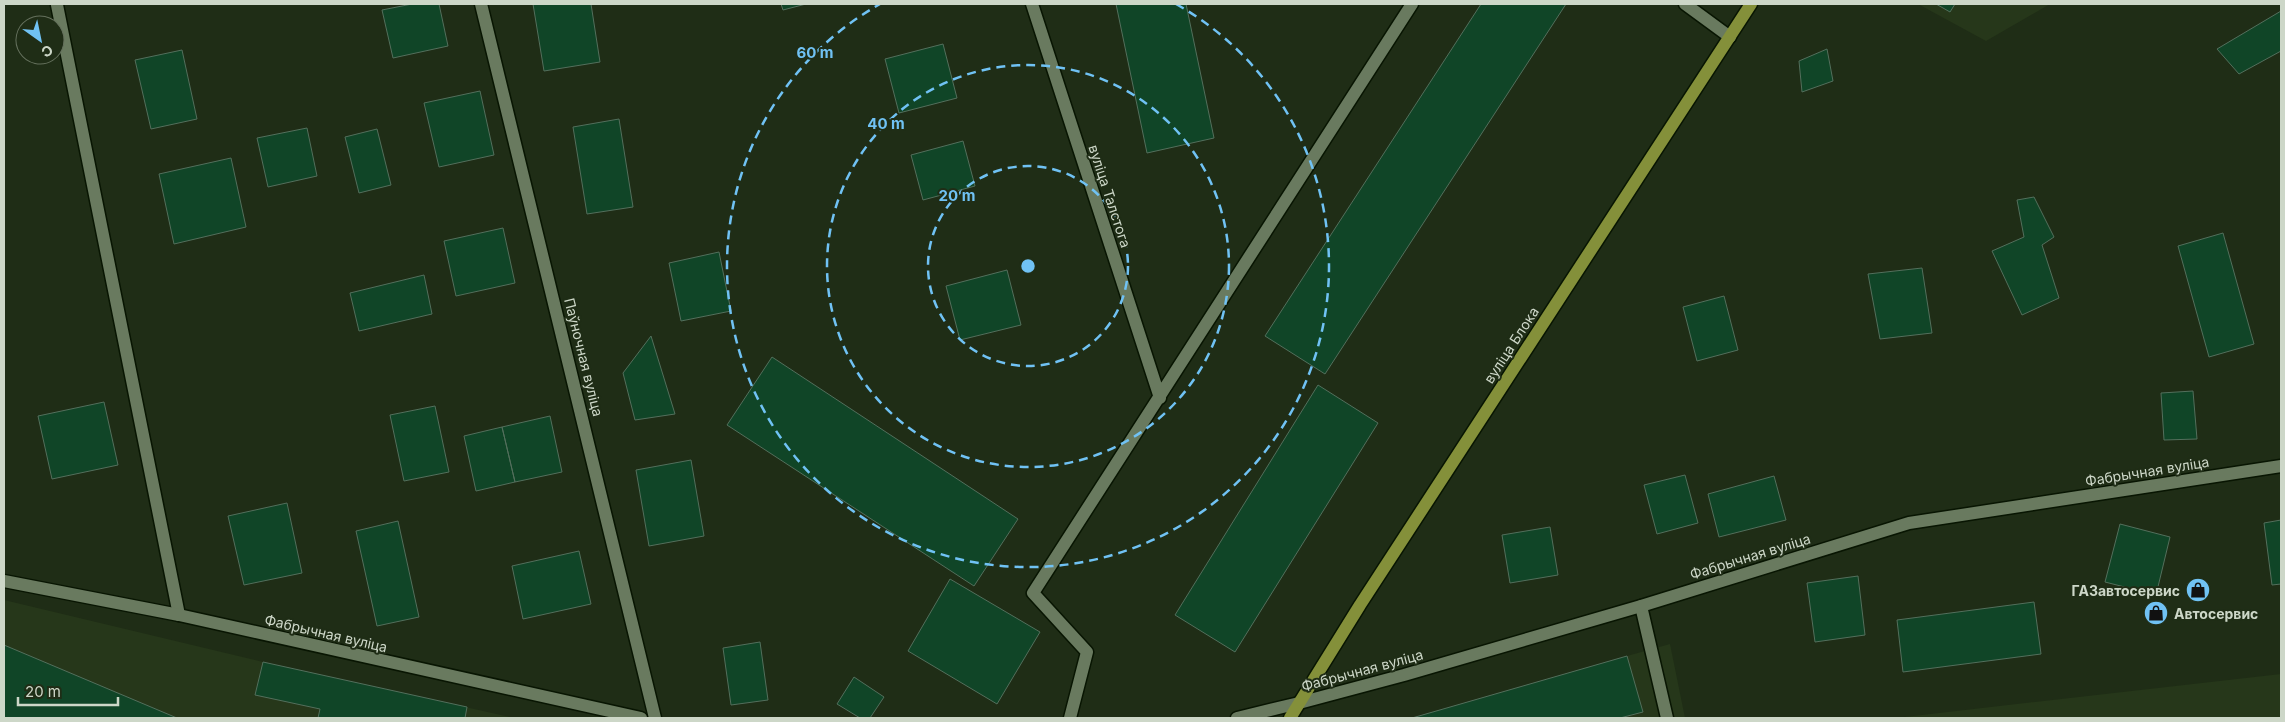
<svg xmlns="http://www.w3.org/2000/svg" width="2285" height="722" font-family="Inter,sans-serif">
<style>
.built{fill:#26371a}
.building{fill:#104527;stroke:#536f5c}
.lines{fill:none;stroke-linecap:round;stroke-linejoin:round}
.lane-casing{stroke:#081502;stroke-width:15}
.street-casing{stroke:#081502;stroke-width:15}
.secondary-casing{stroke:#081502;stroke-width:15}
.primary-casing{stroke:#081502;stroke-width:15}
.lane{stroke:#697a5f;stroke-width:12}
.street{stroke:#697a5f;stroke-width:12}
.secondary{stroke:#697a5f;stroke-width:12}
.primary{stroke:#84903a;stroke-width:12}
.ring{fill:none;stroke:#70c2f4;stroke-width:2.5;stroke-dasharray:9 6}
.labels{text-anchor:middle;dominant-baseline:central;stroke-width:4;stroke-linejoin:round;paint-order:stroke}
.street-label{font-size:14px;fill:#cdd7c8;stroke:#1f2d16}
.poi-label{font-size:14px;font-weight:bold;fill:#cdd7c8;stroke:#1f2d16;text-anchor:end}
.centre{fill:#70c2f4;stroke:#1f2d16;stroke-width:2.5}
.ring-label{font-size:15px;text-anchor:middle;font-weight:bold;fill:#70c2f4;stroke:#1f2d16;stroke-width:4;stroke-linejoin:round;paint-order:stroke}
</style>
<rect width="100%" height="100%" fill="#1f2d16"/>
<path class="built" d="M1918,4H2050L1986,41Z
M4,600L263,662L514,718H4Z
M1670,644L1685,718H1411L1627,656Z
M2281,674V718H1896L2035,702Z"/>
<path class="building" d="M412,4H439L448,46L393,58L382,10Z
M533,4H591L600,62L544,71Z
M781,4H806L783,10Z
M1116,4H1186L1214,138L1147,153Z
M1481,4H1566L1325,374L1265,336Z
M1936,4H1955L1950,12Z
M2281,11V51L2239,74L2217,49Z
M943,44L957,98L899,113L885,59Z
M1827,49L1833,81L1802,92L1799,61Z
M182,50L197,119L151,129L135,60Z
M480,91L494,155L439,167L424,103Z
M619,119L633,207L587,214L573,127Z
M307,128L317,176L268,187L257,138Z
M377,129L391,185L359,193L345,137Z
M963,141L975,186L923,200L911,155Z
M231,158L246,227L174,244L159,174Z
M2034,197L2054,237L2042,245L2059,298L2022,315L1992,251L2024,237L2017,200Z
M503,228L515,283L456,296L444,241Z
M2223,233L2254,344L2209,357L2178,246Z
M719,252L731,311L681,321L669,263Z
M1922,268L1932,333L1880,339L1868,274Z
M1007,270L1021,325L960,340L946,286Z
M424,275L432,314L359,331L350,293Z
M1724,296L1738,350L1697,361L1683,307Z
M651,336L675,414L635,420L623,373Z
M772,357L1018,519L974,586L727,425Z
M1318,385L1378,423L1235,652L1175,615Z
M2193,391L2197,439L2164,440L2161,393Z
M104,402L118,465L52,479L38,416Z
M435,406L449,472L404,481L390,415Z
M550,416L562,472L515,482L502,427Z
M502,427L515,482L476,491L464,436Z
M691,460L704,536L649,546L636,470Z
M1685,475L1698,523L1657,534L1644,485Z
M1774,476L1786,520L1719,537L1708,494Z
M287,503L302,573L244,585L228,516Z
M2281,520V584L2272,585L2264,523Z
M398,521L419,617L377,626L356,531Z
M2120,524L2170,537L2156,595L2105,582Z
M1550,527L1558,575L1510,583L1502,535Z
M579,551L591,604L523,619L512,566Z
M1858,576L1865,635L1815,642L1807,583Z
M950,579L1040,632L997,704L908,651Z
M2034,602L2041,654L1903,672L1897,620Z
M760,642L768,700L731,705L723,648Z
M4,645L177,718H4Z
M1627,656L1643,712L1620,718H1412Z
M263,662L467,707L465,718H318L320,709L255,695Z
M854,677L884,697L870,718H860L837,704Z"/>
<g class="lines">
<g class="lane-casing">
<path id="lane" d="M1032,4L1160,398
M1685,4L1730,37
M57,5L179,615
M1641,606L1667,718
M1070,718L1087,652L1033,593L1412,4"/>
</g>
<g class="street-casing">
<path id="street" d="M481,4L655,718
M1299,703L1404,675L1641,606L1909,523L2281,466"/>
</g>
<g class="secondary-casing">
<path id="secondary" d="M4,581L179,615L641,718
M1237,718L1299,703"/>
</g>
<g class="primary-casing">
<path id="primary" d="M1290,718L1360,605L1751,4"/>
</g>
<use href="#lane" class="lane"/>
<use href="#street" class="street"/>
<use href="#secondary" class="secondary"/>
<use href="#primary" class="primary"/>
</g>
<g class="ring">
<circle cx="1028" cy="266" r="100"/>
<circle cx="1028" cy="266" r="201"/>
<path d="M1176 4A301 301 0 1 1 880 4"/>
</g>
<defs>
<g id="shop-disc" transform="scale(1.25)"><circle r="9.5" fill="#70c2f4" stroke="#1f2d16"/><path d="M-5-2.5h2.3a2.7 3.5 0 0 1 5.4 0H5L5.5 6h-11ZM-1.5-2.5h3a1.5 2.3 0 0 0-3 0Z" fill="#111"/></g>
</defs>
<g fill-rule="evenodd">
<use href="#shop-disc" x="2198" y="590"/>
<use href="#shop-disc" x="2156" y="613"/>
</g>
<g class="labels">
<g class="street-label">
<text transform="translate(1110 196) rotate(72)">вуліца Талстога</text>
<text transform="translate(1511 345) rotate(-57)">вуліца Блока</text>
<text transform="translate(584 357) rotate(76)">Паўночная вуліца</text>
<text transform="translate(2147 471) rotate(-9)">Фабрычная вуліца</text>
<text transform="translate(1750 556) rotate(-17)">Фабрычная вуліца</text>
<text transform="translate(326 633) rotate(13)">Фабрычная вуліца</text>
<text transform="translate(1362 670) rotate(-15)">Фабрычная вуліца</text>
</g>
<g class="poi-label">
<text x="2180" y="590">ГАЗавтосервис</text>
<text x="2174" y="613" text-anchor="start">Автосервис</text>
</g>
</g>
<circle cx="1028" cy="266" r="8" class="centre"/>
<g class="ring-label">
<text x="815" y="58">60 m</text>
<text x="886" y="129">40 m</text>
<text x="957" y="201">20 m</text>
</g>
<rect width="2285" height="722" fill="none" stroke="#cdd7c8" stroke-width="10"/>
<g transform="translate(40 40) rotate(147)"><circle r="24" fill="#1f2d16" stroke="#65715d"/>
<path d="M0-4L9 19L0 12L-9 19Z" fill="#70c2f4"/>
<text y="-8" font-size="14" font-weight="bold" text-anchor="middle" fill="#cdd7c8">С</text>
</g>
<path d="M18 697v8h100v-8" fill="none" stroke="#cdd7c8" stroke-width="2.5"/>
<text x="25" y="697" font-size="15" fill="#cdd7c8" stroke="#1f2d16" stroke-width="4" paint-order="stroke">20 m</text>
</svg>
